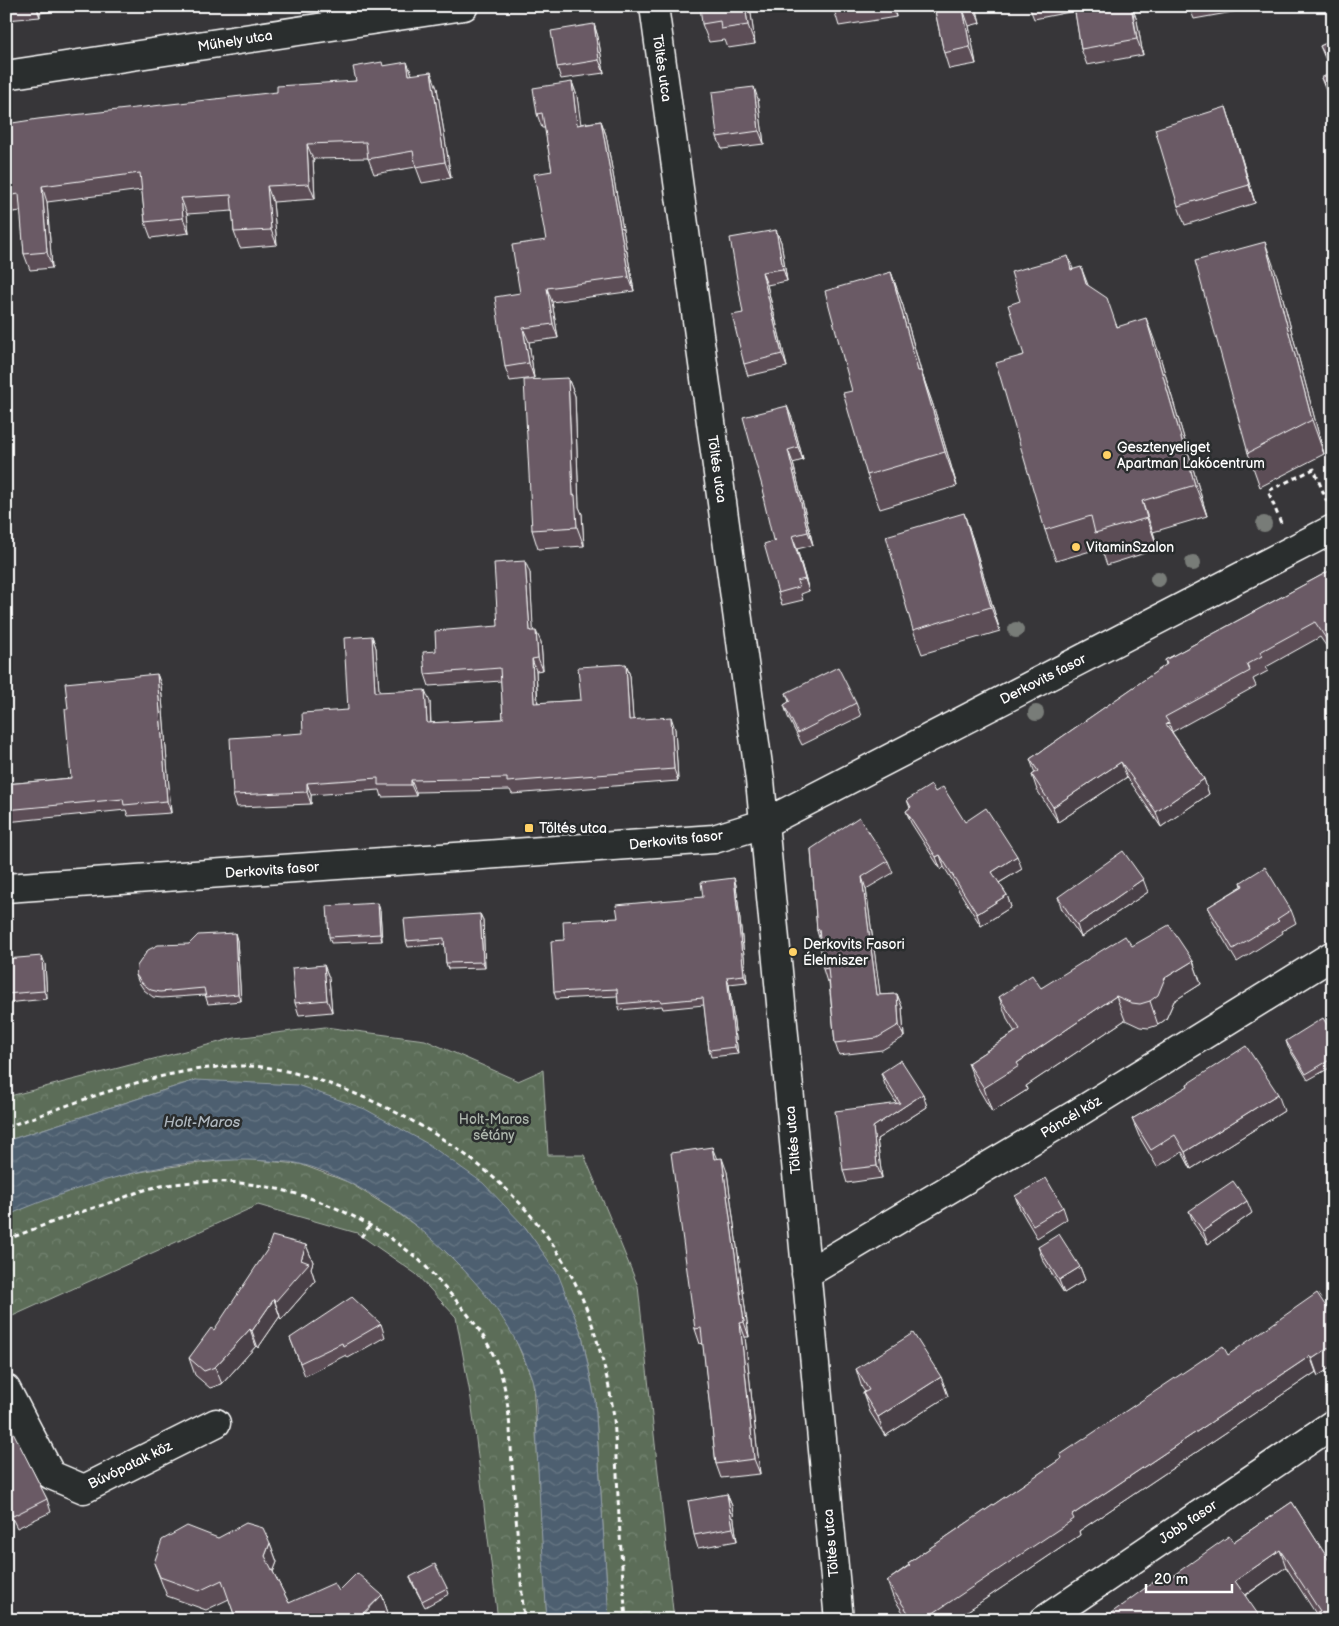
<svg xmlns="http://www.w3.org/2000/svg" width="1339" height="1626" font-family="'Balsamiq Sans',sans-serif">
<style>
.park{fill:url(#park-crowns);stroke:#adb6ac}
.water{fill:url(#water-waves);stroke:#949fa9}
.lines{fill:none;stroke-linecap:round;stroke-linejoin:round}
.minor-casing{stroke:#fff;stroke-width:31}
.path{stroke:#fff;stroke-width:3;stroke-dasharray:5 4;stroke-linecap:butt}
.minor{stroke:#2a2d2e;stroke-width:28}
.tree{fill:#787c78}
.wall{fill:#5b4d57;stroke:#fff}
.shaded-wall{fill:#4a3f47;stroke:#fff}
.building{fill:#6a5a65;stroke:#fff}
.poi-dot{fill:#ffd166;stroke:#2a2d2e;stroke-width:2}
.labels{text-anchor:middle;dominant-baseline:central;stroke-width:5;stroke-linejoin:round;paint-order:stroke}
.street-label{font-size:14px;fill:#fff;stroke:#2a2d2e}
.poi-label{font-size:14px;fill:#fff;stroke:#2a2d2e;text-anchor:start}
.park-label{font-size:14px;fill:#adb6ac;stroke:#2a2d2e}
.water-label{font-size:15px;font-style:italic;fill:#afb7be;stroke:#2a2d2e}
</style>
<defs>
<pattern id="park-crowns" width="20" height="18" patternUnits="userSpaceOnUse" patternTransform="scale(1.25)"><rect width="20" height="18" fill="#5b6d58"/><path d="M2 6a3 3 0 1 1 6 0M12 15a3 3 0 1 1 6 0" fill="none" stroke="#748371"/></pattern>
<pattern id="water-waves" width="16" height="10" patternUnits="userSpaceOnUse" patternTransform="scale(1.25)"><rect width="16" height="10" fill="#4d5f6f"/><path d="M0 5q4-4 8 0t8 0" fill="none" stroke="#687785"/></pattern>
</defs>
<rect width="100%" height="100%" fill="#373639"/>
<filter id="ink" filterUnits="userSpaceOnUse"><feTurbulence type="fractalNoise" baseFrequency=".02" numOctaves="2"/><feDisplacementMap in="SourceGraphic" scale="10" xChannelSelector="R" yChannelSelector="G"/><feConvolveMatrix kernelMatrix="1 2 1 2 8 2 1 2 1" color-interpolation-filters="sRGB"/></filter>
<g filter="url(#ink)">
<path class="park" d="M325,1027L425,1040L518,1081L543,1070L548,1155H584L638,1286L674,1620H609L595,1400L582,1335L557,1274L525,1227L196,1080L6,1141V1097L235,1038Z
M242,1159L300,1164L348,1182L392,1209L429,1235L478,1284L511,1329L533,1381L547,1620H498L471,1399L456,1317L416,1274L357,1233L258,1205L6,1319V1216C22,1209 39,1201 55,1195C115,1173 179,1164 242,1159Z"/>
<path class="water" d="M196,1080L297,1085L365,1109L428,1144L483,1183L525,1227L558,1274L582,1335L595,1400L609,1620H547C543,1563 540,1506 537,1449C536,1429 538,1398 532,1379C516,1331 487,1292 451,1257C415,1220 350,1175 300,1164C290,1161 279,1162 269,1161C179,1154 88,1181 6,1216V1141Z"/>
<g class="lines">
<g class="minor-casing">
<path id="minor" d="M654,6L760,780L839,1620
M6,75L464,6
M6,888L714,839L763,824L1333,529
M806,1274L1076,1114L1333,955
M6,1389L51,1475L84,1489L216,1423
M1044,1620L1333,1424"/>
</g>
<path class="path" d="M1281,523L1268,491L1314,469L1327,502
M6,1127C83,1101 162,1066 244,1066C277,1065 321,1080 351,1092C462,1137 557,1212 594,1330C601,1354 608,1379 612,1404C616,1426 615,1451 617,1474C619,1523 622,1571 626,1620
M361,1237L370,1225
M6,1240C41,1226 76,1213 112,1202C126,1197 141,1190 156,1187C247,1169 341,1197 413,1255C424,1263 433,1275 442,1285C464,1308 485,1334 497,1363C510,1395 510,1432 512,1466C516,1517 520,1568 524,1620"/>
<use href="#minor" class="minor"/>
</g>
<g class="tree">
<circle cx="1264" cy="524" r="8"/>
<circle cx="1193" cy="563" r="8"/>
<circle cx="1158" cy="579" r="8"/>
<circle cx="1016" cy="630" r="8"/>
<circle cx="1036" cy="713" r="8"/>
</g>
<path class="wall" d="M6,6H94L40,13V17L6,20Z
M750,6L755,44L728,48L725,40L709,42L702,24Z
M833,6H894L896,17L839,26Z
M934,6H976L980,23L969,26L976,64L949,69L944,53Z
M1029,6H1132L1137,21L1143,55L1087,65L1081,49L1075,11L1034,19Z
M1189,6H1243L1244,10L1194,19Z
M594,24L598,37L604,73L561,79L557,67Z
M1333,40V104L1326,91L1321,78L1332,73L1325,58L1320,46Z
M384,66L412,75L437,88L451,178L422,183L416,167L374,174L368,158L313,159L315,199L273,202L277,245L240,248L234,232L233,211L187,214L189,233L151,238L145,222L142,190L47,202L52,268L30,270L24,254L21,211L13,212L7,196L277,92L356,81Z
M572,82L577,96L580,124L601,121L606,135L634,291L552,302L558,338L529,342L534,378L510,381L505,367L520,293L546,240L552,171L545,128H542L537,114Z
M758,99L764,144L722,149L717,137Z
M1232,126L1255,203L1185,225L1178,206Z
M776,230L781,242L787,281L767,285L787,367L748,376L744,364L743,313Z
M1068,256L1073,269L1088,286L1118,327L1158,350L1207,516L1153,532L1158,549L1107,565L1101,548L1056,561L1045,530L1024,355L1020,301Z
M891,272L903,306L921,371L933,405L957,486L880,509L867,475L852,391Z
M1277,276L1324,454L1260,487L1248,453Z
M568,378L575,396L579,507L582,514L584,546L538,549L532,530Z
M792,418L803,460L793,463L813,545L797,549L809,591L801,594L803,600L782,605L778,593L774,541L765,497Z
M972,537L1000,631L922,654L913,630Z
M1333,569V656L1320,637L1266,667L1268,671L1253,679L1256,686L1172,732L1204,779L1209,794L1161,827L1127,777L1058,822L1037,790L1032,775L1035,773L1030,759L1166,665L1165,660Z
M530,573L533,631L541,642L543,670L536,671L538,703L581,700L626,664L630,676L633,720L675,729L678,781L512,794L510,790L416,792V796L382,797L380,790L311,795V804L237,807L233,795L303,733L348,710L372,636L376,648L379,692L430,702L431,723L503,719L501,681L429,686L425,674L436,651L498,626Z
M157,674L161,685L171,813L128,816L126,810L6,822V784L71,778Z
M786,693L856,703L861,716L802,745L788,717L784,705L789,702Z
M935,792L965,822L1022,869L999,883L1007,895L1011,907L981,926L944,867L941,870L911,823L906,811L910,808L907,800Z
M1333,845V867L1326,849Z
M811,849L888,861L893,873L866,889L880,995L897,994L902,1007L904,1037L882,1050L839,1055L835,1043L829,982H827L823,969L820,941L817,931Z
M734,878L736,885L747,982L729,984L738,1054L711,1057L709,1050L704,1005L663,1009L662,1006L620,1010L618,1004L617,996L556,999L554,992L564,940L618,918L703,897Z
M1241,882L1291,910L1296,923L1282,931L1283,933L1237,962L1212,920L1208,907L1242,886Z
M1148,892L1081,937L1062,910L1058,897Z
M380,910L382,941L331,943L329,937Z
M480,914L483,920L485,968L448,969L446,963L445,944L408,947L406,941Z
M237,940L241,1001L208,1004L205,995L162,998L153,997L144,990L138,981L136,975L189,944Z
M1132,946L1193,961L1201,984L1174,1001L1166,1019L1158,1025L1149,1028L1140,1027L1125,1020L1026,1086L1027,1090L992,1112L977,1086L968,1063L1015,1032L1008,1021L999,997L1041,988Z
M6,959L45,964L47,999L6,1003Z
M324,965L329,978L332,1012L299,1015L295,1003Z
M1333,1034V1066L1308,1080L1288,1047L1286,1041Z
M881,1073L923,1094L927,1107L877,1139L882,1178L847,1183L843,1170L897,1104L885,1085Z
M1187,1084L1284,1111L1191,1169L1182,1152L1157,1167L1139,1136L1132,1119L1188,1087Z
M717,1158L727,1172L749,1337H745L760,1474L721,1478L716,1464L703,1343L700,1344L695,1329Z
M1015,1196L1063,1207L1067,1219L1037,1238L1020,1209Z
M1189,1211L1252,1213L1208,1244L1194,1224Z
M306,1245L313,1262L311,1268L315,1281L281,1320L280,1316L258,1348L256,1346L222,1384L210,1388L195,1375L189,1358L214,1330Z
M1038,1247L1080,1267L1085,1280L1064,1293L1043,1260Z
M1333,1317V1366L1318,1376L1316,1372L1079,1531L1080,1535L954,1620H908L893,1597L887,1581L909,1565L908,1563L1061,1459L1060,1455L1228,1355Z
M381,1324L385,1337L348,1358L346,1355L305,1376L290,1338Z
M856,1369L941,1377L948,1396L885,1436L870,1412L863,1393L865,1392L862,1388Z
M6,1423L47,1499L51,1512L17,1528L6,1506Z
M727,1494L732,1506L737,1541L698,1548L694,1535Z
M1292,1502L1330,1562L1333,1620H1320L1286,1567L1245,1596L1171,1577L1233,1542Z
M218,1538L270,1543L277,1562L273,1572L289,1603L339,1591L382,1595L388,1613L382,1620H236L229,1599L206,1610L167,1596L161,1581L154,1563Z
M410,1577L447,1588L449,1594L425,1607L412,1583Z"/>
<path class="shaded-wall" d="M36,6H37L40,17Z
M745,6H750L755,44L748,25Z
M892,6H894L896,17Z
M974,6H976L980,23Z
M1132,6L1137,21L1143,55L1137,39Z
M963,9L969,26L976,64L970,47Z
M594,24L598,37L604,73L599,60Z
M407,62L413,77L409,75Z
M431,72L437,88L451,178L445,162Z
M572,82L577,96L583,139L577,125Z
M754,87L758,99L764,144L759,131Z
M1226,107L1232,126L1255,203L1249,185Z
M601,121L606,135L634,291L629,277Z
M307,144L313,159L315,199L309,184Z
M42,186L47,202L52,268L47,252Z
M267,186L273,202L277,245L271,230Z
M181,198L187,214L189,233L183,218Z
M776,230L781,242L787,281L783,269Z
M1265,242L1277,276L1324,454L1312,420Z
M1081,267L1093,298L1086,284Z
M762,272L767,285L787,367L782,354Z
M891,272L903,306L930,405L918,371Z
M547,288L552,302L558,338L553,324Z
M1146,318L1158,350L1207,516L1195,485Z
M523,328L529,342L534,378L529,363Z
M921,371L933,405L957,486L945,452Z
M568,378L575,396L579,507L582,514L584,546L577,527L573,496Z
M787,406L792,418L803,460L798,447Z
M788,450L793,463L813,545L808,532Z
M1142,501L1153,532L1158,549L1147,518Z
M964,513L972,537L1000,631L991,607Z
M792,536L797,549L809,591L805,579Z
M525,561L530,573L534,643L530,631Z
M536,631L541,642L543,670L538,658Z
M372,636L376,648L380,704L375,692Z
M532,659L536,671L538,715L534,703Z
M626,664L630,676L634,732L629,720Z
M157,674L161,685L171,813L167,801Z
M425,690L430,702L431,735L427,723Z
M671,717L675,729L678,781L674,769Z
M1169,723L1174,738L1166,724Z
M1121,762L1127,777L1058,822L1053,807Z
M1204,779L1209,794L1161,827L1156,812Z
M411,780L416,792V796L411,785Z
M307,783L311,795V804L307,792Z
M940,855L944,867L941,870L936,857Z
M1017,856L1022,869L997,884L992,872Z
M862,877L866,889L882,1008L877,995Z
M734,878L736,885L747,982L744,975Z
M1143,879L1148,892L1081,937L1077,925Z
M1007,895L1011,907L981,926L977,914Z
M378,903L380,910L382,941L380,934Z
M480,914L483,920L485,968L483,962Z
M235,933L237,940L241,1001L238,994Z
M42,956L45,964L47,999L44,991Z
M1193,961L1201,984L1174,1001L1166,1019L1158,1025L1150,1001L1165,978Z
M324,965L329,978L332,1012L327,1000Z
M727,977L729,984L738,1054L735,1047Z
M897,994L902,1007L904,1037L899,1025Z
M1116,996L1125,1020L1026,1086L1027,1090L992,1112L984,1088L1017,1063Z
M923,1094L927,1107L877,1139L882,1178L877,1166L873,1127Z
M1278,1094L1284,1111L1191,1169L1185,1152Z
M712,1147L718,1162L714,1159Z
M722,1158L727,1172L749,1337L744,1322Z
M1247,1201L1252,1213L1208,1244L1203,1231Z
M306,1245L313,1262L311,1268L315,1281L281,1320L275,1302L301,1260Z
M1080,1267L1085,1280L1064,1293L1059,1280Z
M274,1299L280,1316L258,1348L252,1331Z
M740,1323L745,1337L760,1474L754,1459Z
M250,1329L256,1346L222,1384L215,1367Z
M1333,1345V1366L1318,1376L1312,1359Z
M1310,1356L1316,1372L1079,1531L1080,1535L954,1620H923L1072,1515Z
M941,1377L948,1396L885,1436L878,1417Z
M727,1494L732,1506L737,1541L733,1528Z
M270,1543L277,1562L272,1575L265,1556Z
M1280,1550L1286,1567L1241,1598L1235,1581Z
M382,1595L388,1613L382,1620H358Z"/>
<path class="building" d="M700,6H745L748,25L721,29L720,21L702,24Z
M833,6H853L833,9Z
M934,6H974V7L963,9L970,47L944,53Z
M1074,6H1131L1137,39L1081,49Z
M594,24L599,60L557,67L551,31Z
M1333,40V70L1320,46Z
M382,62L383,66L407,62L409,75L431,72L445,162L416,167L413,151L368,159L366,142L307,144L309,184L267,186L271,230L234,232L231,195L181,198L183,218L145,222L140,173L42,186L47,252L24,254L19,194L7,196L6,190V124L38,119L277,92V86L356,81L353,67Z
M1333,72V100L1321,78Z
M572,82L577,125L601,121L629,277L547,288L553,324L523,328L529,363L505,367L495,297L520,293L512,245L546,240L534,174L552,171L542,113L537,114L533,88Z
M754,87L759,131L717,137L712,92Z
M1226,107L1249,185L1178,206L1155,129Z
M776,230L783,269L762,272L782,354L744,364L732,315L743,313L730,238Z
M1265,242L1312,420L1248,453L1195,261Z
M1068,256L1071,270L1081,267L1086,284L1107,298L1117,327L1146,318L1195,485L1142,501L1147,518L1095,533L1091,516L1045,530L996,363L1024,355L1008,305L1020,301L1011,272Z
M891,272L918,371H921L945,452L867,475L843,393L852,391L825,291Z
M568,378L573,496L575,495L577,527L532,530L524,380Z
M787,406L798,447L788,450L808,532L792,536L805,579L797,581L799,587L778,593L764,544L776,540H773L763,497H765L743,417Z
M964,513L991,607L913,630L886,536Z
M525,561L530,631H536L538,658L532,659L534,703L581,700L578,667L626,664L629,720L671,717L674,769L507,782V778L411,780V785H378V778L307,783V792L233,795L230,738L303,733L302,713L348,710L344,638L372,636L375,692L425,690L427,723L503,719L500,668L425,674L423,652L436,651L435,631L498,626L494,563Z
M1333,569V649L1315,622L1260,652L1262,656L1247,664L1250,671L1165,717L1169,723L1166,724L1204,779L1156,812L1121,762L1053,807L1032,775L1038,771L1030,759L1167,664L1165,660Z
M838,667L856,703L798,733L784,705L790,701L786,693Z
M157,674L167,801L124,805L123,799L6,810V784L71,778L65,709H68L65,683Z
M931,785L935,792L943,787L965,822L986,808L1017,856L992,872L1007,895L977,914L940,855L936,857L906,811L911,807L907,800Z
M859,817L888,861L862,877L877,995L897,994L899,1025L877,1038L835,1043L828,968L823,969L819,929L817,931L811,849Z
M1333,845V861L1326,849Z
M1123,851L1143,879L1077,925L1058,897Z
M1265,867L1291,910L1277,919L1279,921L1233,949L1208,907L1243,886L1241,882Z
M734,878L744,975L727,977L735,1047L709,1050L703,998L661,1002L660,1000L618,1004L617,989L554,992L551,941L564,940L563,921L618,918L616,905L703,897L701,882Z
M378,903L380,934L329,937L327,906Z
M480,914L483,962L446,963L444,938L406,941L404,919Z
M1169,925L1193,961L1165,978L1158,995L1150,1001L1140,1004L1132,1003L1116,996L1017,1063L1019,1066L984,1088L968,1063L1020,1029L999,997L1032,975L1041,988L1125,936L1132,946Z
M235,933L238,994L206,997L204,988L160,992L151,990L142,983L136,975L137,966L148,950L158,945L189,944L198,935Z
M42,956L44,991L6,994V959Z
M324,965L327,1000L295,1003L292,968Z
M1323,1018L1333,1034V1058L1306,1074L1286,1041Z
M1246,1046L1278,1094L1185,1152L1175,1135L1151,1150L1132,1119L1188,1086L1187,1084Z
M901,1060L923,1094L873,1127L877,1166L843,1170L835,1111L900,1103L881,1073Z
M712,1147L714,1159L722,1158L744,1322L740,1323L754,1459L716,1464L701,1328L695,1329L671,1153Z
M1046,1178L1063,1207L1033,1225L1015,1196Z
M1233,1181L1247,1201L1203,1231L1189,1211Z
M1059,1234L1080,1267L1059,1280L1038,1247Z
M272,1236L306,1245L301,1260L309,1263L275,1302L274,1299L252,1331L250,1329L215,1367L204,1371L189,1358L211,1328L214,1330L267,1250Z
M1317,1293L1333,1317V1345L1312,1359L1310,1356L1072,1515L1074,1519L923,1620H913L887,1581L910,1565L908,1563L1062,1458L1060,1455L1223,1346L1228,1355Z
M352,1297L381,1324L343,1346L342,1343L300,1363L290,1338Z
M913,1333L941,1377L878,1417L863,1393L869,1390L856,1369Z
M8,1422L47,1499L13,1516L6,1503V1423Z
M727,1494L733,1528L694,1535L688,1501Z
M1292,1502L1330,1562L1333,1561V1620H1322L1317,1612L1320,1611L1280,1550L1235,1581L1262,1620H1103V1619L1167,1572L1171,1577L1229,1536L1233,1542Z
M246,1523L263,1528L270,1543L265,1556L289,1603L334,1583L339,1591L357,1573L382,1595L356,1620H236L222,1580L199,1591L160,1577L154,1563L162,1540L187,1526L218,1538Z
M435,1564L447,1588L422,1601L410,1577Z"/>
</g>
<g class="poi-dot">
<circle cx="1107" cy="455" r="5"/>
<circle cx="1076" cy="547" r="5"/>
<rect x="524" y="823" width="10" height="10" rx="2.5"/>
<circle cx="793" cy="952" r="5"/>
</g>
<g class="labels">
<g class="street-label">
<text transform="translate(235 41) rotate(-9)">Műhely utca</text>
<text transform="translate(662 68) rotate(82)">Töltés utca</text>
<text transform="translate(717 469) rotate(82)">Töltés utca</text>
<text transform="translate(1043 679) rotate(-27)">Derkovits fasor</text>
<text transform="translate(676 840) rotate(-6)">Derkovits fasor</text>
<text transform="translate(272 870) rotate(-4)">Derkovits fasor</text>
<text transform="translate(1071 1117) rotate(-31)">Páncél köz</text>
<text transform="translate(793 1140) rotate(-95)">Töltés utca</text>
<text transform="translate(130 1465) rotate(-26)">Búvópatak köz</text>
<text transform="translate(1188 1522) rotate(-34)">Jobb fasor</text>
<text transform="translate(831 1543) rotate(-95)">Töltés utca</text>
</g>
<g class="poi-label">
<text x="1117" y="447">Gesztenyeliget<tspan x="1117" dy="16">Apartman Lakócentrum</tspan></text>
<text x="1086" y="547">VitaminSzalon</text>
<text x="539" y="828">Töltés utca</text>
<text x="803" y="944">Derkovits Fasori<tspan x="803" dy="16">Élelmiszer</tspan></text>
</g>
<g class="park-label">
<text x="494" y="1119">Holt-Maros<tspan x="494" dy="16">sétány</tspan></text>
</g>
<g class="water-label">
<text x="202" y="1122">Holt-Maros</text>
</g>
</g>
<rect width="1339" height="1626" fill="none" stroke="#2a2d2e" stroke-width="25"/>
<rect x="12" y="12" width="1314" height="1601" fill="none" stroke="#fff" stroke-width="2" filter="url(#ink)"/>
<path d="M1146 1584v8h86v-8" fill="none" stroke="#ffffff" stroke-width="2.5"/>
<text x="1154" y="1584" font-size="15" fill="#ffffff" stroke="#2a2d2e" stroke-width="4" paint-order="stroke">20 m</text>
</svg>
